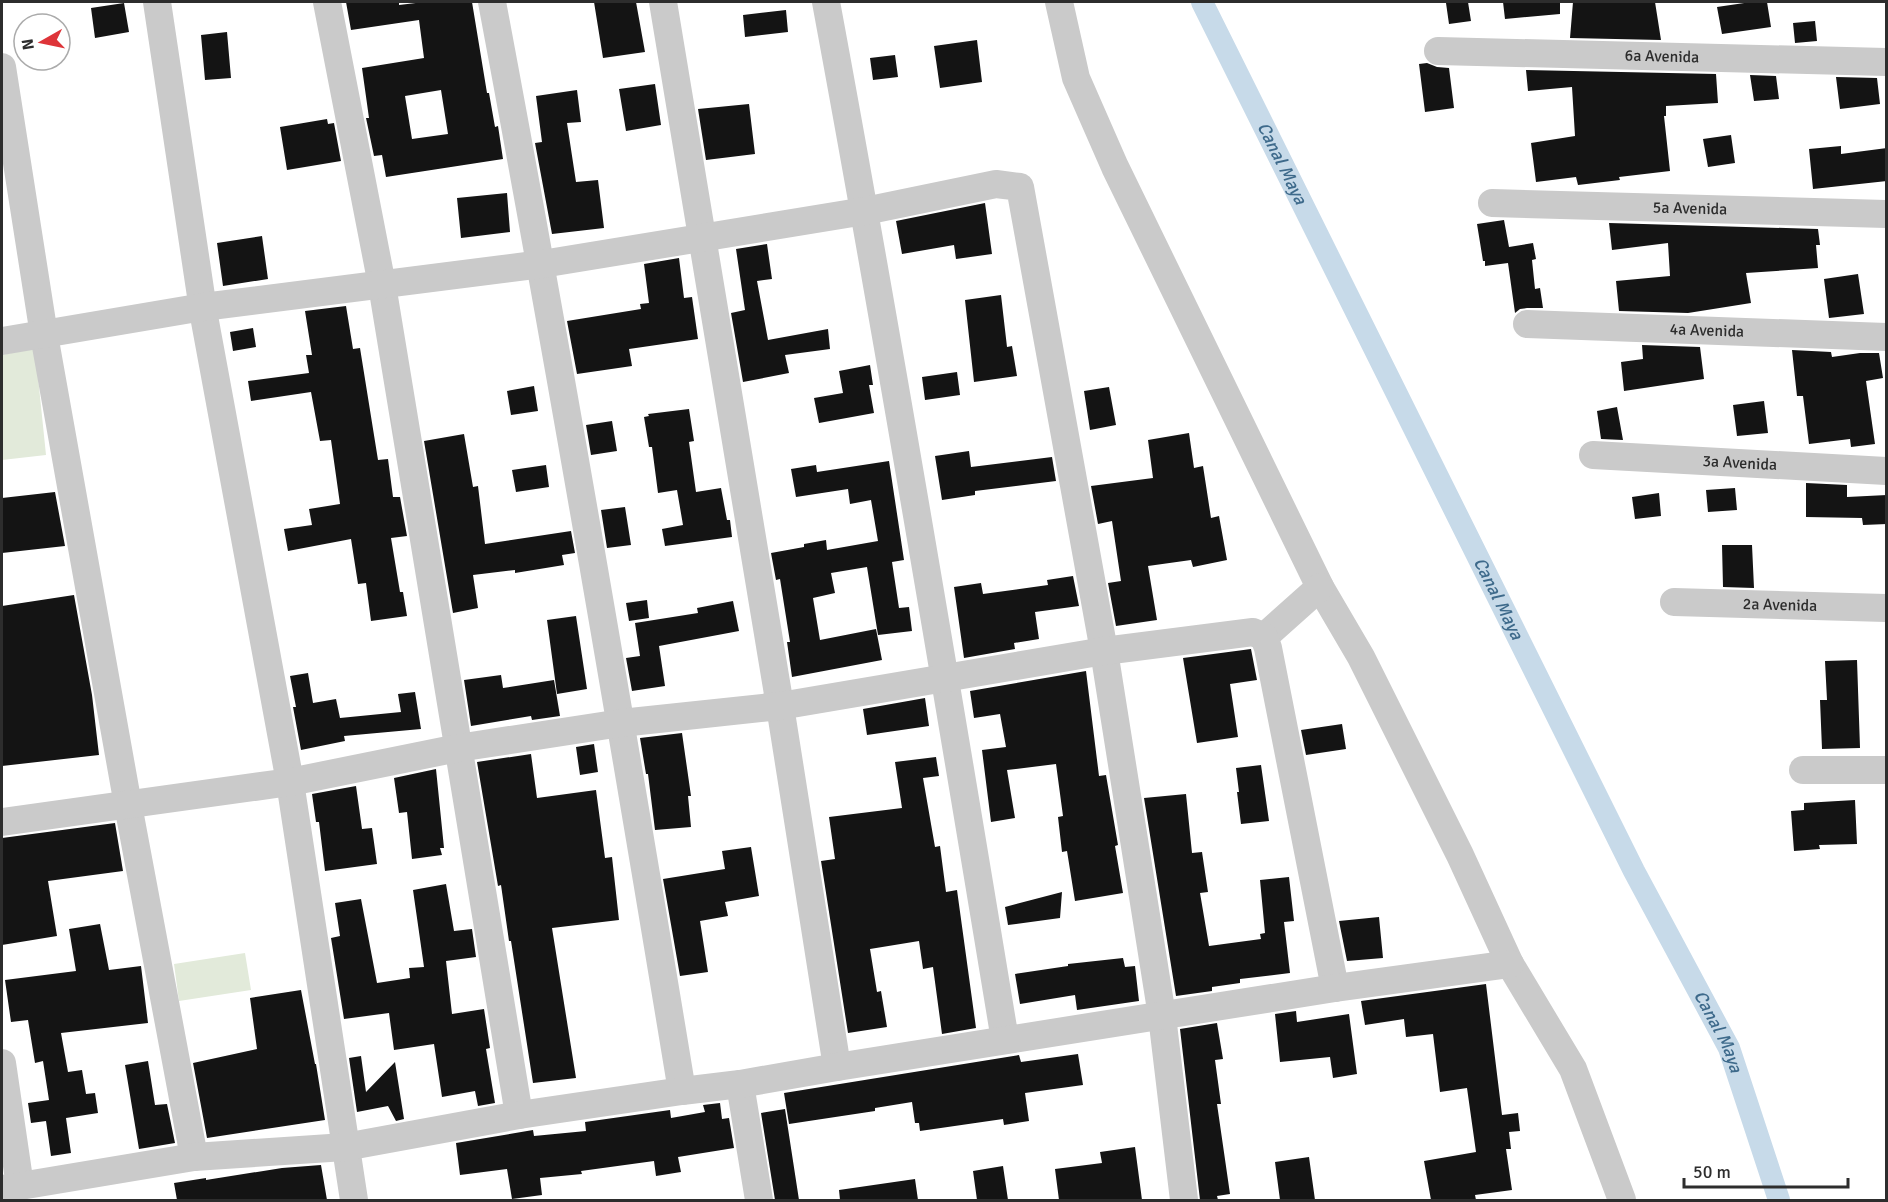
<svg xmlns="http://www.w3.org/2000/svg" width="1888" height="1202" font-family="Signika,sans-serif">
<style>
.green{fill:#e2eada}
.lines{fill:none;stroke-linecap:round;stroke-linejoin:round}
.canal{stroke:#c7dae9;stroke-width:22}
.building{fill:#141414;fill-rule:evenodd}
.minor{stroke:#cacaca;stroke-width:28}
.labels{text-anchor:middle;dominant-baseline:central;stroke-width:6;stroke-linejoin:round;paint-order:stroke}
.street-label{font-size:16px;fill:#2d2d2d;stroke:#fff}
.water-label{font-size:18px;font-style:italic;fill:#3e6a8b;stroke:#fff}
</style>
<rect width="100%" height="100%" fill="#fff"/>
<path class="green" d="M35,348L46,455L2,460V355Z
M245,953L251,990L179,1001L174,964Z"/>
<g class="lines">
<path class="canal" id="s1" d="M1202,2L1634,871L1729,1048L1779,1200"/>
</g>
<path class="building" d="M346,2H399V5L424,2H472L487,93H489L495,127L498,126L503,159L386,177L382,155L374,156L366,118H369L362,68L424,58L419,20L351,30ZM441,90L448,134L412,139L405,96Z
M594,2H636L645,52L603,58Z
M1456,2H1468L1471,21L1449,24L1446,3Z
M1503,2H1560V14L1505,19Z
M1573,2H1655L1661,40L1570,38Z
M1751,2H1767L1771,27L1722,34L1717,7Z
M124,3L129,32L95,38L91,8Z
M786,10L788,32L745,37L743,15Z
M1815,21L1817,41L1795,43L1793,23Z
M227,32L231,78L205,80L201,35Z
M977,40L982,82L940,88L934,46Z
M895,55L898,77L873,80L870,58Z
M1427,63L1437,67L1449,68L1454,108L1425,112L1419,64Z
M1526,70L1716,74L1718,103L1666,106V116H1664L1670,171L1619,177L1620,180L1578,185L1576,177L1536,182L1531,143L1575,136L1572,87L1528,91Z
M1750,75L1776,76L1779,99L1754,101Z
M1836,77L1877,78L1880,104L1840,109Z
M655,84L661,125L626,131L619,89Z
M577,90L581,122L567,123L576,182L598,180L604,228L552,234L535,143L542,142L536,96Z
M749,104L755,154L706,160L698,109Z
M327,119L328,124L334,123L341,161L287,170L280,127Z
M1731,135L1735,163L1708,167L1703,139Z
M1841,146V154L1887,148V181L1813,189L1809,149Z
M507,193L510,232L461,238L457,198Z
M985,203L992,254L956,259L954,245L902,254L896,221Z
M1504,220L1509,247L1533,243L1536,259L1532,260L1535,289L1540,288L1543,308H1527L1520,309L1515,313L1508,263L1485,266V261H1483L1477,224Z
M1609,223L1818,229L1820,245H1816L1818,268L1746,273L1751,303L1688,313L1619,311L1616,281L1670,276L1668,243L1612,250Z
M262,236L268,279L223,286L217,243Z
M767,244L772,279L757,281L768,340L828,329L830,349L785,355L789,373L743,382L731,313L745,310L736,249Z
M679,258L684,298L692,297L698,339L629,349L632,366L577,374L567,321L641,309L640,304L649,303L644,264Z
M1858,274L1864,314L1829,318L1824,279Z
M1001,295L1007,347L1012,346L1017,376L974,382L965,300Z
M346,306L353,349L360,348L378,460L388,459L393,497H400L407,536L391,538L400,592H403L407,616L371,621L366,583L358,584L351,539L288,551L284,529L312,525L309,509L340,504L331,440L320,441L311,392L251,401L248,381L309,373L306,355H312L305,311Z
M253,328L256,347L233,351L230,332Z
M1642,345L1700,347L1704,379L1624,391L1621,362L1643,359Z
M1792,350L1831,352L1832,357L1860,353H1879L1883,378L1866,381L1875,444L1851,447L1850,439L1809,444L1803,396H1797Z
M870,365L873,385H869L874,413L819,423L814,398L843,393L839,371Z
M957,372L960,395L925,400L922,377Z
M534,386L538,411L511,415L507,391Z
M1109,387L1116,425L1090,430L1084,391Z
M1764,401L1768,433L1737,436L1733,405Z
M1617,407L1623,440L1601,439L1597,411Z
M689,409L694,441L689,442L696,492L721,488L727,520H730L732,537L665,546L662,529L683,525L677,490L658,493L652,447H649L644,417L649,416L648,414Z
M612,421L617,451L591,455L586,425Z
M1189,433L1194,468L1203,466L1211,518L1219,516L1227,560L1193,567L1191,560L1148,566L1157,620L1116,626L1108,583L1121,581L1112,521L1098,524L1091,486L1153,478L1148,440Z
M464,434L473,487L478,486L485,544L571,531L575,553L562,555L564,565L515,573V570L473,575L478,608L453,613L424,441Z
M969,451L971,467L1052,457L1056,481L975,491V495L942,500L935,456Z
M889,461L904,560L892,562L899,608L909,607L912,631L878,635L867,567L831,573L835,593L813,598L820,640L876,629L882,660L792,677L787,642H790L780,579L776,580L771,553L804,547V544L826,540L827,550L878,541L871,500L850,504L848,489L796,497L791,469L816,465L817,472Z
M546,465L549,487L516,492L512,470Z
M1806,483L1847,485V497L1887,495V524L1863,525L1862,518L1806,517Z
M1735,488L1737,510L1708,512L1706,490Z
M55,492L65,546L2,553V498Z
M1659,493L1661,516L1635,519L1632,497Z
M625,507L631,545L607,548L601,510Z
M1722,545H1752L1754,588L1723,587Z
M1073,576L1079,606L1035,612L1039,639L1014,643L1015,649L964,658L954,587L981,583L983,594L1048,585L1047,580Z
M74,595L92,695L99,755L2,766V606Z
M647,600L649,618L629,621L626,603Z
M733,601L739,631L659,646L665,686L632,691L626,658L640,656L635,623L698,613L697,608Z
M576,616L587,689L557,694L547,620Z
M1251,649L1257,680L1230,684L1238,737L1197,743L1183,658Z
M1857,660L1860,748L1822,749L1820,700H1827L1825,661Z
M1086,671L1099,776L1106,775L1118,845L1115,846L1123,893L1075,901L1067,851L1062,852L1058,817L1063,816L1056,764L1007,770L1015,818L991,822L982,750L1006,747L1000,714L974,718L970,691Z
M308,673L313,703L336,699L340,718L401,712L398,694L415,692L421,729L344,736L345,741L301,750L293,707H296L290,676Z
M501,675L503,688L554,680L560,716L532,720L531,716L471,726L464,680Z
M925,698L929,726L867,735L863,709Z
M1342,724L1346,749L1306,755L1301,730Z
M682,733L691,796H688L691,827L655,830L648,774H646L640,738Z
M594,744L598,772L580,775L576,747Z
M531,754L537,798L596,790L605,858L612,857L619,920L552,928L576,1078L533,1083L511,941H509L501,885L498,886L477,762Z
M936,757L939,776L923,778L935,847L940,846L946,892L957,890L976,1028L942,1034L933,967L923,969L919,941L870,949L877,992L881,991L887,1027L848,1033L821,861L835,859L829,817L902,808L895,762Z
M1261,765L1269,821L1241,824L1237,792H1239L1236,768Z
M436,769L444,848H440L442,855L412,859L407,812L399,813L394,778Z
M356,786L362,829L372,828L377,864L325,871L319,822H316L312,794Z
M1186,794L1192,853L1202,852L1208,892L1200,893L1209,946L1261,939L1260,934L1265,933L1260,880L1289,877L1294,921L1284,922L1290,973L1240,979V983L1212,987V991L1176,996L1144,798Z
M1855,800L1857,844L1819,845L1820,849L1794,851L1791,811L1804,810V803Z
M115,823L123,871L48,881L57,936L2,945V838Z
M751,847L759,896L725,902L728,916L700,921L708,972L680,976L663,879L725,869L722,851Z
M446,884L454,931L472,929L476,957L446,961L452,1014L484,1009L490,1048L486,1049L495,1103L478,1106L475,1091L442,1097L434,1044L394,1050L389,1013L344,1019L331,938L340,936L335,903L361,899L377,983L410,978L409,968L424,967L413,890Z
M1062,892L1060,918L1008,925L1005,907Z
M1379,917L1383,958L1347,961L1339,921Z
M100,924L109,970L141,966L148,1023L61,1033L68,1072L82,1070L86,1094L95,1093L98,1113L66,1118L71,1153L51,1156L46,1121L31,1123L28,1103L49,1100L43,1061L35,1063L28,1020L11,1022L5,980L76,971L69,929Z
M1123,958L1125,967L1135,966L1139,1001L1077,1010L1075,995L1020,1004L1015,974L1068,966V964Z
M1486,984L1502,1115L1518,1113L1520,1131L1509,1132L1511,1149H1506L1512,1190L1475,1195L1476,1200H1431L1424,1161L1476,1152L1467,1088L1440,1092L1433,1034L1406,1037L1404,1019L1365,1025L1361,1001Z
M301,990L315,1064H316L325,1120L207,1138L193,1063L257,1049L250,998Z
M1296,1011L1297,1022L1349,1014L1357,1074L1333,1078L1330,1057L1280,1062L1275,1014Z
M1217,1023L1223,1059L1215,1060L1221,1104H1217L1230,1194L1217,1196L1218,1200H1200L1180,1029Z
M1078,1054L1083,1085L1025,1093L1029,1121L1004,1125L1003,1119L920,1131L919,1123H915L912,1102L875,1108V1111L789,1124L784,1093L1019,1055L1021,1062Z
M361,1056L366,1092L395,1062L404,1119L396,1121L388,1106L357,1112L349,1058Z
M148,1061L155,1105L167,1104L175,1143L139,1149L125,1065Z
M720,1103L722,1119L729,1118L734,1148L678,1157L681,1172L656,1176L654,1161L581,1171L582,1174L540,1178L542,1195L512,1199L507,1169L460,1175L456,1143L533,1130L534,1136L586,1131L585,1122L670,1110L671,1118L705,1112L703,1105Z
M785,1109L799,1200H775L761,1113Z
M1135,1147L1142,1200H1059L1055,1169L1102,1163L1100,1152Z
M1309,1157L1315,1200H1280L1275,1162Z
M321,1165L327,1200H177L174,1183L206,1178V1180L282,1168Z
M1003,1166L1008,1200H977L973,1171Z
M915,1179L918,1200H840L839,1190Z"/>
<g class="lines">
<g class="minor">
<path d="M157,2L204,316L290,782L354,1200"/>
<path d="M327,2L382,285L519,1115"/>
<path d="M492,2C560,364 622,727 682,1091"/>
<path d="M663,2L780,706L837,1067"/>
<path d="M826,2C890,347 948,694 1005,1040"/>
<path d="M1059,2L1076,78L1115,167L1320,587L1361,657L1460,855L1510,964L1573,1069L1622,1200"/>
<path id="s2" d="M1438,51L1886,62"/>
<path d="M2,67L44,335L128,805L194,1157"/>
<path id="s3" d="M1492,203L1886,214"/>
<path id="s4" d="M1527,324L1886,337"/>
<path d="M2,341L203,307L542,264L865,211L996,184L1020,187L1104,651L1162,1016L1184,1200"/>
<path id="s5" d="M1593,455L1886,471"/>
<path id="s6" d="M1674,602L1886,608"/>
<path d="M1264,637L1320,587"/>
<path d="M1803,770H1886"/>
<path d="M2,822L290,782L458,748L621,723L780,706L1104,651L1253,632L1264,637L1268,648L1335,988"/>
<path d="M2,1063L20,1186"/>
<path d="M740,1084L759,1200"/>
<path d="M2,1189L194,1157L345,1147L519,1115L682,1091L740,1084L837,1067L1335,988L1510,964"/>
</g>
</g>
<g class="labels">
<g class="street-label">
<text stroke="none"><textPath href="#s2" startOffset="224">6a Avenida</textPath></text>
<text stroke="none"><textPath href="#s3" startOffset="198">5a Avenida</textPath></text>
<text stroke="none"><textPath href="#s4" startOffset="180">4a Avenida</textPath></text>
<text stroke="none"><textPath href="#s5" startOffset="147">3a Avenida</textPath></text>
<text stroke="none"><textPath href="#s6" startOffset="106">2a Avenida</textPath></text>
</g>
<g class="water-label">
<text stroke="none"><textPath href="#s1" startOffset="180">Canal Maya</textPath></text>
<text stroke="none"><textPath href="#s1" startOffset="666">Canal Maya</textPath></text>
<text stroke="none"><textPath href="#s1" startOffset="1152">Canal Maya</textPath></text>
</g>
</g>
<rect width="1888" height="1202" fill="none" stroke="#2d2d2d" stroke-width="6"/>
<g transform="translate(42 42) rotate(261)"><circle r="28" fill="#ffffff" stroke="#ababab" stroke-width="1.5"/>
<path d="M0-4.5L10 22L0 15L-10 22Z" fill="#de3439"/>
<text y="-9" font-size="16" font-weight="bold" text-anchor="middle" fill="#2d2d2d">N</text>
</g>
<path d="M1684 1178v9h164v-9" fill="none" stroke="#2d2d2d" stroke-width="3"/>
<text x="1693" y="1178" font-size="18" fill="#2d2d2d" stroke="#ffffff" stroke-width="4.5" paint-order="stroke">50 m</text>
</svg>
